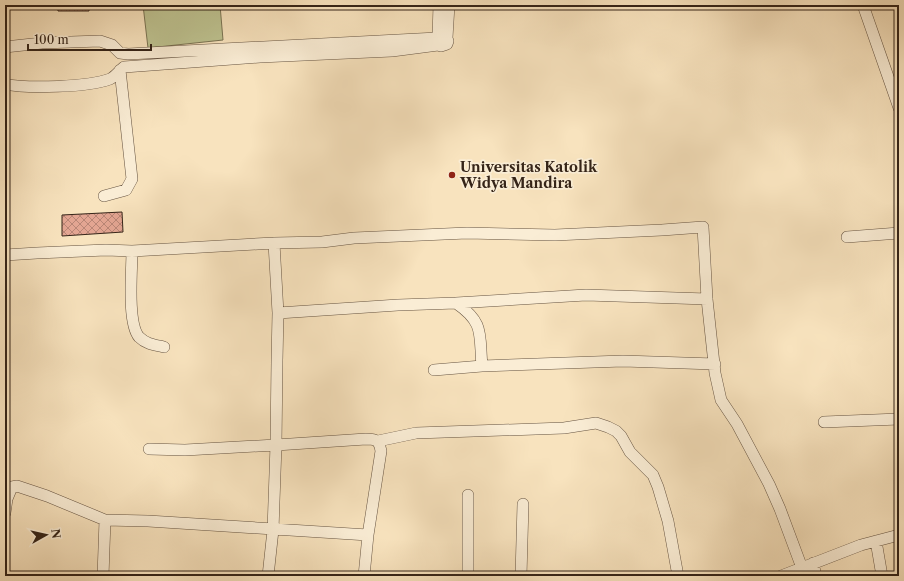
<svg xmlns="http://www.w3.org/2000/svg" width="904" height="581" font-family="'Libre Caslon Text',serif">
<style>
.garden{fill:#bec391;stroke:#7a7454}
.building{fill:url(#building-cross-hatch);stroke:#352418}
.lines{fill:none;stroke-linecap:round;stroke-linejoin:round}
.minor-casing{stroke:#665442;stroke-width:12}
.minor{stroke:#faedd5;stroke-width:11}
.poi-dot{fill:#8f2418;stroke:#faedd5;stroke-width:1.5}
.labels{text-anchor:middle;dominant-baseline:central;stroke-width:3.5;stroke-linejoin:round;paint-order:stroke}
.poi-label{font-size:14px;font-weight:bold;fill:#352418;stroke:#faedd5;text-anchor:start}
</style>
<defs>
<pattern id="building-cross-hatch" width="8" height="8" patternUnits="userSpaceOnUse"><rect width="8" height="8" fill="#e3a592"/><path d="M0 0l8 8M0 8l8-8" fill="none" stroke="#b98676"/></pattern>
</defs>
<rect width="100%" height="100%" fill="#f8e3be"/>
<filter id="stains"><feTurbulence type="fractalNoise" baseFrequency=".005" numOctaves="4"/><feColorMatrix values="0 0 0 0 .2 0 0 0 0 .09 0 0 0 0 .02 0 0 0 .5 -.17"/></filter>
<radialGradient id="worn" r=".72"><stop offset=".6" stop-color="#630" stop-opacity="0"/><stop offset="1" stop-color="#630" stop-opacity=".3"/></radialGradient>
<path class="garden" d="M143,5H220L223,40L148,48Z"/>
<path class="building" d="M57,5H89V11H58Z
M122,212L123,232L62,236V215Z"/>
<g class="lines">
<g class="minor-casing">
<path id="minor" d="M863,5L899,108
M438,37L441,35L446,36L448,41L447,44L441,46L438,45L436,42L438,37L439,5
M447,38L449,5
M5,47L42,43L100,41L112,45L120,53L128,54L437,38
M5,84C27,89 89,87 110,79C116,76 119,71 124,67L260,57L392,51L438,45
M104,196L126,190L132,179L120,70
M847,237L899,233
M274,243L278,313L277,361L276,445L366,439C376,439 379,440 381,451L368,535
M132,251C132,270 127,323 139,337C146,344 155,345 164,347
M5,255L37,253L106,250L132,251L274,243L322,242L354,238L467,233L555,235L662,230L703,227L707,299L715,373L721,400L737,424L769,484L780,509L802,568
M456,303L586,295L707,299
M278,313L398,305L456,303C485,323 479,334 482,366L623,361L715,364
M434,370L482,366
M824,422L899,419
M378,441L416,433L564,428L596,423L608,427L616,431L621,436L630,452L653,475L658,487L668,521L678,576
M149,449L185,450L276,445L273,530L268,576
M468,495V576
M5,513L7,499L12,487L17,486L47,496L105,520L148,521L368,535L364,576
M876,541L882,576
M813,563L816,576
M103,576L105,520
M521,576L523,504
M781,576L861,545L899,535"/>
</g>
<use href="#minor" class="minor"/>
</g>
<circle class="poi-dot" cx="452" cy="175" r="4"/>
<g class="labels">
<g class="poi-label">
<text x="460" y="167">Universitas Katolik<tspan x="460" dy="16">Widya Mandira</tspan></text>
</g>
</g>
<rect width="904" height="581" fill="none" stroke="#f8e3be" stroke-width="20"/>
<rect x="6" y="6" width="892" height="569" fill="none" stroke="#352418" stroke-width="2"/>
<rect x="10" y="10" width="884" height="561" fill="none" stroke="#352418"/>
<g transform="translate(46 535) rotate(82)" stroke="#faedd5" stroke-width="3" paint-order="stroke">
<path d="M0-3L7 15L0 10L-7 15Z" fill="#352418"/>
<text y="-6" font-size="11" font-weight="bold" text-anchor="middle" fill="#352418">N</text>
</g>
<path d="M28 44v6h123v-6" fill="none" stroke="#352418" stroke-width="2"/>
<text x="34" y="44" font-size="12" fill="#352418" stroke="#faedd5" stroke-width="3" paint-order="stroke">100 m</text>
<rect width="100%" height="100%" filter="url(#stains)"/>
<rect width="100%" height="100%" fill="url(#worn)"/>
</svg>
